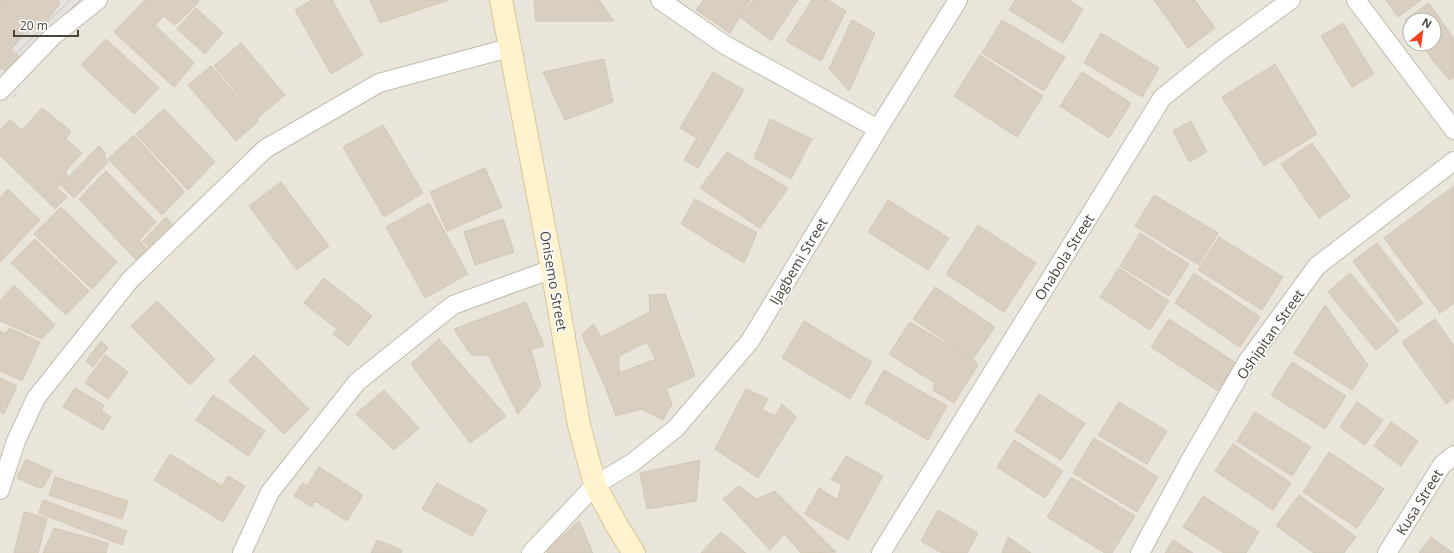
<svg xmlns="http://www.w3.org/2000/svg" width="1454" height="553" font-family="'Open Sans',sans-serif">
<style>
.residential{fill:#eae5da;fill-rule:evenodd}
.industrial{fill:url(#industrial-furrows)}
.building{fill:#d8cfc1;stroke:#d3c7b4;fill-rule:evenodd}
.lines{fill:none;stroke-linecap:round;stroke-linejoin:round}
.street-casing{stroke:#c2bbae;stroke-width:20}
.secondary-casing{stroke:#d6c79b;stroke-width:24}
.street{stroke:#fff;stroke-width:18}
.secondary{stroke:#fff3cd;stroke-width:22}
.labels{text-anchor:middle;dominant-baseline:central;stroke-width:3.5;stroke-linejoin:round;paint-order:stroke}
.street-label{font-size:14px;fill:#4b4439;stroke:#fff}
</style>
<defs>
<pattern id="industrial-furrows" width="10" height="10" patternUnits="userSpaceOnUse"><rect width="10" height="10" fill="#e6e2dd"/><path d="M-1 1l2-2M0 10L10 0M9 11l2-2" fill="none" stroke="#c7c3be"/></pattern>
</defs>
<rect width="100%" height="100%" fill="#f6f3ec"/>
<path class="residential" d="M0,0H1454V553H0ZM1410,20H1434V44H1410Z"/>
<path class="industrial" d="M0,0H88L13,98L0,87Z"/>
<path class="building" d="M0,0H56L60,3L39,32L30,25L11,49L20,57L9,73L0,67Z
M145,0H198L199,2L175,25L164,16L155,25L194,63L174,87L114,32Z
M312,0H332L363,55L331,74L295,10Z
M370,0H449L380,23Z
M534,0H599L614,21H536Z
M703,0H750L730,33L696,10Z
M753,0H798L771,41L740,17Z
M812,0H828L846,11L821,61L786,41Z
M1015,0H1069L1083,9L1063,43L1009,10Z
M1154,0H1195L1215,28L1188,48Z
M1386,0H1421L1398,17Z
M1429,3L1454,39V77L1450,80L1433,61L1422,44H1434V20H1410V27L1405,20Z
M196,8L223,33L205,54L177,29Z
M852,20L875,33L849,91L829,69Z
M1002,20L1065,57L1044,91L982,53Z
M1343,23L1374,74L1352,87L1321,36Z
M1101,33L1159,68L1142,97L1084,63Z
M106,39L159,88L134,114L81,65Z
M241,43L285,95L258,118L214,66Z
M980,55L1043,96L1017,137L954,96Z
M604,59L613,102L565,120L543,72Z
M1275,64L1317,134L1264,166L1222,97Z
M211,66L259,121L236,141L188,85Z
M713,72L744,90L698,168L684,160L697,138L680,128Z
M1082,72L1131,103L1109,138L1060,106Z
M42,108L71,131L66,139L82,153L65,172L69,176L57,188L67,197L55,209L0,155V130L10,120L22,130Z
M164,109L215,162L188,190L136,134Z
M770,119L812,139L791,179L754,158Z
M1191,121L1207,152L1189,162L1173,131Z
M383,125L423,193L384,217L343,147Z
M134,135L185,192L162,215L108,159Z
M1312,143L1350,197L1319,218L1281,164Z
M99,146L106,153L104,156L108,162L74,198L61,185Z
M727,152L788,188L760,228L700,188Z
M485,168L502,207L447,231L430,192Z
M106,171L156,222L139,240L148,250L137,261L79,199Z
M281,182L329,246L297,270L249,206Z
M1454,186V303L1440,313L1384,238Z
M8,189L40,220L0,262V198Z
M1154,195L1218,233L1199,265L1135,226Z
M695,199L757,233L744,263L681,224Z
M888,200L949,238L928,270L868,232Z
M429,203L468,274L425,298L386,227Z
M61,207L117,262L92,289L34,234Z
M166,217L175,227L152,251L143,241Z
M503,219L514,252L475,265L464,232Z
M978,225L1036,263L1004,312L946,274Z
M1140,233L1189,264L1169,296L1120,266Z
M1219,237L1283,277L1262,310L1198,270Z
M35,239L89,291L66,315L11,263Z
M1377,243L1423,303L1398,322L1353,261Z
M1119,268L1169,301L1150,330L1100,297Z
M1194,273L1260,317L1240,347L1175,303Z
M1350,273L1399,331L1376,350L1328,292Z
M324,278L372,316L348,346L333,334L337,329L304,303Z
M14,285L55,325L42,339L0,321V301Z
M935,287L995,327L973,359L913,319Z
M665,294L695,376L666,389L672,404L663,420L641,409L616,416L605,386L582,335L593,324L601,337L650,312L649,295ZM647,342L656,359L619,373V356Z
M157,301L215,359L190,385L131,326Z
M526,302L544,346L531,349L541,386L518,414L488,355H471L454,329Z
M1325,305L1368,365L1352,390L1294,353Z
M1169,319L1236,363L1218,391L1151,347Z
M1435,319L1454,346V398L1446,404L1402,342Z
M804,321L872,362L850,399L782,358Z
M910,322L973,359L978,365L954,403L933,390L935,383L889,354Z
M9,328L40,342L22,381L0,371V331L6,334Z
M439,339L506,416L470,443L411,364Z
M101,341L108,347L93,367L86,361Z
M105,355L128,372L108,399L85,383Z
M254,355L309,409L284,434L229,381Z
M1292,362L1346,396L1325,429L1271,395Z
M884,370L947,406L928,440L865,403Z
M0,378L17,386L4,414L0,412Z
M75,388L104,405L101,411L111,417L103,430L63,407Z
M746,389L768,399L762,410L775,416L782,404L796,417L758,478L715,449Z
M384,390L419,428L394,450L356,414Z
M1039,394L1085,423L1061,460L1015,431Z
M213,395L265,431L248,456L196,420Z
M1119,402L1167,431L1147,464L1098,435Z
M1357,402L1383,420L1365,445L1340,427Z
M1255,412L1311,447L1292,476L1237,441Z
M1391,422L1418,441L1401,466L1374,446Z
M1094,438L1158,477L1137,512L1073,473Z
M1014,440L1063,471L1045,498L997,467Z
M1233,444L1291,483L1273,510L1215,471Z
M1329,452L1384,489L1357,528L1303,492Z
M170,454L222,486L228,476L245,486L223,522L154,480Z
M846,456L883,476L848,540L805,514L819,488L837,500L842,484L831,480Z
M26,459L52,471L44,486L39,488L17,478Z
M700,460L696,501L647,509L640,473Z
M319,467L363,495L347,521L315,501L312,507L294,496L302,483L307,486Z
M55,477L128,501L122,519L49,495Z
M1071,477L1135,516L1112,553H1105L1047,517Z
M437,483L487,510L472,536L422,509Z
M739,486L756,499L775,491L836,552L801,553L784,534L770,550L723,499Z
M1299,495L1356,537L1344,553H1314L1276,526Z
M1203,496L1259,532L1246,553H1224L1183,527Z
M43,500L127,531L122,545L39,513Z
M938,510L978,533L967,553H942L921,541Z
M24,512L47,518L38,553H14Z
M579,521L593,553H548L546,551Z
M54,528L108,543L106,553H43Z
M721,532L746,553H701Z
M1008,537L1031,553H1002Z
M1431,537L1453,553H1419Z
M377,540L402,550L401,553H371Z
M1173,540L1193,553H1165Z"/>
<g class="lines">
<g class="street-casing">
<path id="street" d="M660,0L725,45L878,129
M1356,0L1454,130
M0,91L53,36L98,0
M0,490L16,441L36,398L130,280L265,149L379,83L509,48
M242,553L270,492L357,382L453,305L552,269
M531,553L595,485L632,463L676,428L750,341L878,129L958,0
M881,553L1162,98L1219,52L1291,0
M1140,553L1188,464L1247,362L1317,266L1454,161
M1387,553L1442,465L1454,455"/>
</g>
<g class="secondary-casing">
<path id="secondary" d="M501,0L552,269L579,425L595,485L617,526L634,553"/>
</g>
<use href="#street" class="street"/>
<use href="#secondary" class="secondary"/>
</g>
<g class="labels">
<g class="street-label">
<text transform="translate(1064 257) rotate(-58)">Onabola Street</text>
<text transform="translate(798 261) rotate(-59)">Ijagbemi Street</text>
<text transform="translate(554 281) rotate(80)">Onisemo Street</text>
<text transform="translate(1270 334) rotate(-55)">Oshipitan Street</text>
<text transform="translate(1419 502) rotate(-58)">Kusa Street</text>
</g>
</g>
<g transform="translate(1422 32) rotate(29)"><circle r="19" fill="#ffffff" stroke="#b7b4b0"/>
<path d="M0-3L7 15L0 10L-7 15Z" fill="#fc3f1d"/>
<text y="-6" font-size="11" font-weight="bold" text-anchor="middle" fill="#4b4439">N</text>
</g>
<path d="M14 30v6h64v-6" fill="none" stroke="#4b4439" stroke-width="2"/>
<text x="20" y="30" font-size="12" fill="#4b4439" stroke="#ffffff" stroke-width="3" paint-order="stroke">20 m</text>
</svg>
